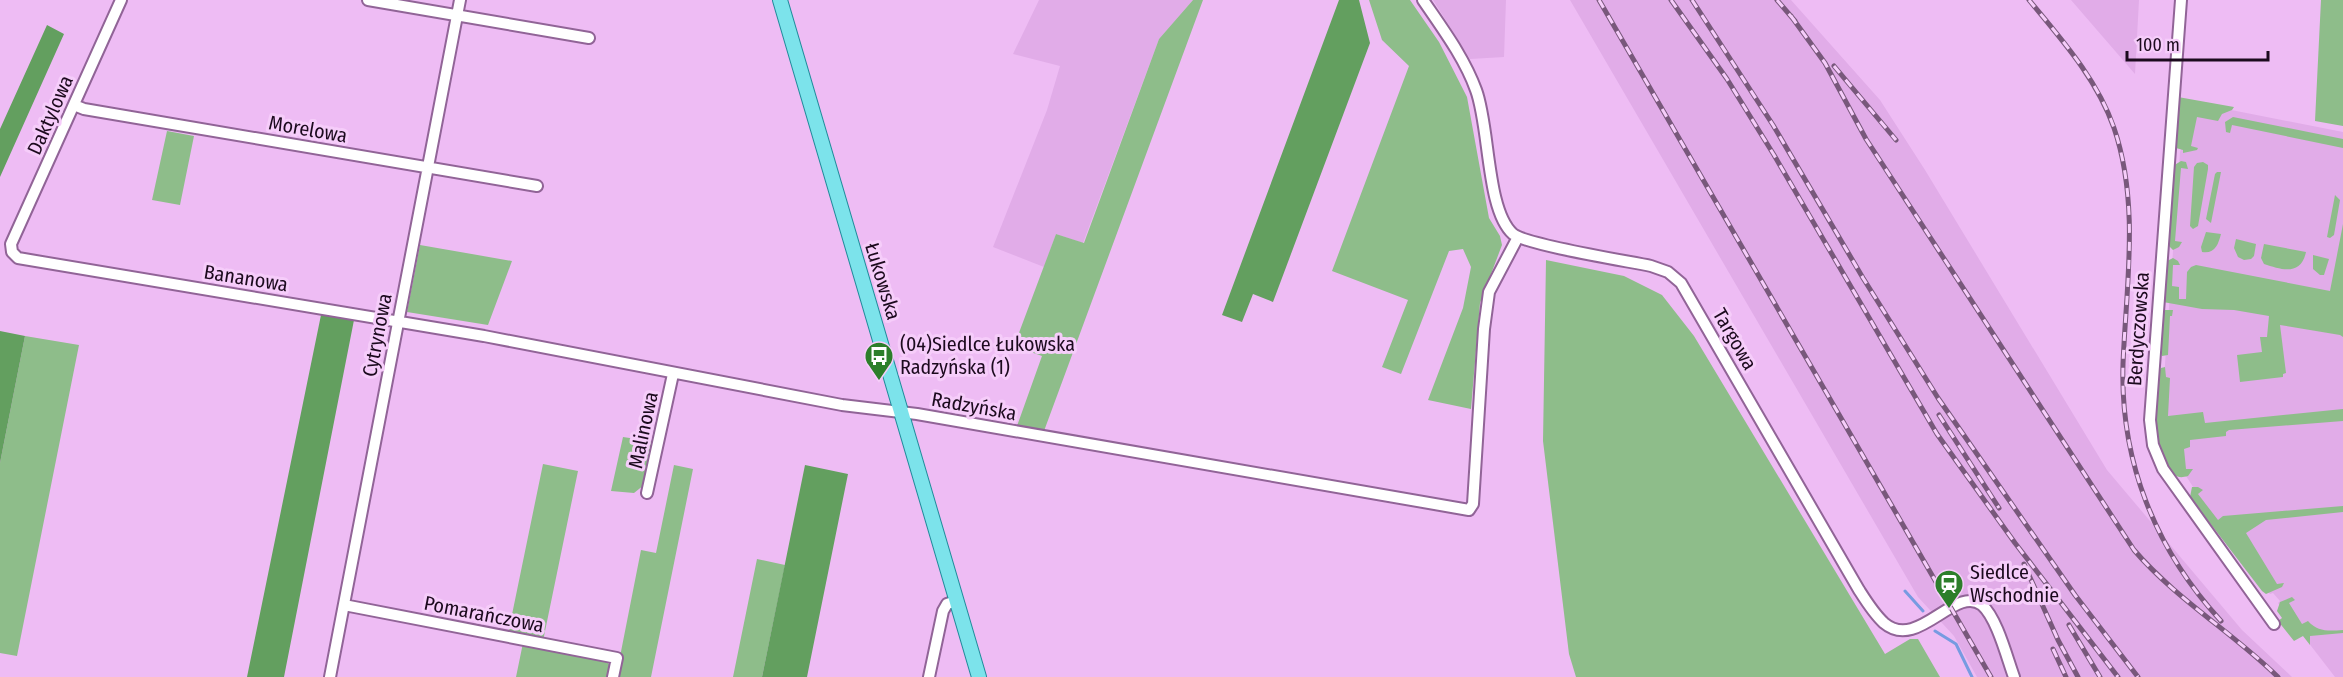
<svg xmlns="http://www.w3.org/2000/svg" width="2343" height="677" font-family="'Fira Sans Condensed',sans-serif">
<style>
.built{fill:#e1ace8}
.green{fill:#8ebd8a}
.forest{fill:#639f5f}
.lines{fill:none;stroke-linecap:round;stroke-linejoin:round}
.stream{stroke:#779be1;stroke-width:3}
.minor-casing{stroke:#916497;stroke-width:14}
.major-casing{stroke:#218b9b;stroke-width:16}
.minor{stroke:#fff;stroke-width:10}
.major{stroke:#7ce3eb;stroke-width:14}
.rail-casing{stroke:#78587b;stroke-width:5}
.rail{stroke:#f6cdfa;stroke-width:3;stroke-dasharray:9;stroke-linecap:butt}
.labels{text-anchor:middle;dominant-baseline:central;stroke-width:6;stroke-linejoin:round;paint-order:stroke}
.street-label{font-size:20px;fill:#1c0a1e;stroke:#f6cdfa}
.poi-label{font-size:20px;fill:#1c0a1e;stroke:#f6cdfa;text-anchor:start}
</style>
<rect width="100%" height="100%" fill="#eebcf4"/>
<path class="built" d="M1039,0H1193L1159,39L1083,243L1056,234L1044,267L993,247L1047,110L1060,66L1013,54Z
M1433,0H1506L1504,57L1470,59Z
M1570,0H1791L1880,100L1925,170L2107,470L2242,630L2292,677H1977L1954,636L1918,597Z
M2071,0H2139L2135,74Z
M2196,103L2343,132V677H2335L2278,603L2280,601L2273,593L2270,594L2216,523L2160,435L2180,152Z"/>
<path class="green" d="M1193,0H1203L1044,431L1017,426L1042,356L1014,346L1056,234L1084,243L1159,39Z
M1369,0H1410L1439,42L1467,97L1489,218L1500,236L1502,245L1480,303L1471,409L1428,400L1463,308L1471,267L1463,249L1449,251L1401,374L1382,367L1408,300L1332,271L1409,66L1382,40Z
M2321,0H2343V126L2315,121Z
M2178,97L2234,107L2232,110L2222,114L2218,121L2197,117L2191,146L2198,148L2197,150L2183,153V150L2176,148L2175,146Z
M2233,117L2343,139V148L2232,125L2230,133L2226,132L2225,122Z
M167,131L194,136L180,205L152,200Z
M2181,161L2186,162L2188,169L2181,168L2175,241L2182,242L2179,247L2173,250L2168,245L2173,166Z
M2203,162L2208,165V169L2198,226L2193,229L2190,226L2194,167L2197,163Z
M2217,172H2221L2211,223L2206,219L2215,174Z
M2335,195L2340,200L2334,235L2330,238L2327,237Z
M2343,224V337L2340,335L2280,325L2286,373L2283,374V377L2240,382L2237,355L2262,352L2260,337H2267L2269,316L2234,310L2202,309L2163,302L2167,261L2173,258L2178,261L2180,265H2173L2172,286L2179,287V299H2186L2187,272L2191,267L2196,265L2330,291Z
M2206,232L2221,234C2218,245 2215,254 2202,252L2201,247Z
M2236,239L2256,244L2254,256L2251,259L2244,260L2238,257L2234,248Z
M2264,244L2306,252C2301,276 2282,270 2264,264L2261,258Z
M420,245L512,261L488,325L407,312Z
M2313,255L2329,259L2324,275H2320L2313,269Z
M1546,260L1624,276L1662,295L1694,336L1885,654L1910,639H1918L1940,677H1576L1569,654L1543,441Z
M2163,310H2173L2172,316H2170L2168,355L2162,356L2159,349Z
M25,336L79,345L17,656L0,653V463Z
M2165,367L2166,377L2170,378L2168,416L2203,412L2205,423L2343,409V421L2229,430L2226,432V436L2190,440V447L2184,449L2186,469H2193L2188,476C2178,479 2174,476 2168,468C2149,441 2155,406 2157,375L2161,368Z
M623,437L656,442L644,485L634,493L611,491Z
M543,464L578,471L543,641L508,634Z
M674,465L693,469L651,677H616L641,550L656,553Z
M2192,487H2198L2203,490L2198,494L2218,520L2223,516L2343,506V512L2266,520L2246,533L2277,584L2284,583L2282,587L2266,594L2262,591L2190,497Z
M757,559L785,565L762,677H733Z
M2292,597L2295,600L2289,603L2302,624L2308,621C2318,632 2328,631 2343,630V633L2310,636V645L2303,636L2294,641L2278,621L2282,618L2277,611L2280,602Z
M523,643L603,658L610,665L609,677H516Z"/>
<path class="forest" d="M1339,0H1359L1370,43L1273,302L1253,294L1242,322L1222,315Z
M47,25L64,34L0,177V129Z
M321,315L354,320L284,677H247Z
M0,331L25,336L0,463Z
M805,465L848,474L807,677H762Z"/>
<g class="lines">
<path class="stream" d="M1905,591L1923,611
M1935,631L1956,644L1972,677"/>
<g class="minor-casing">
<path id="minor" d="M121,0L11,244L12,252L18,258L484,336L842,405L917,414L1469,510L1473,504L1484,329L1489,292L1518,237
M368,0L589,38
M1423,0C1442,28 1464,57 1476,90C1490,127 1486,210 1513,234C1527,245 1627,261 1651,266L1668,272L1681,283L1859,590C1866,601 1874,614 1884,623C1918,652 1955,584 1982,605C1997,618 2007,658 2014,677
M2181,0L2150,420L2153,445L2163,469L2274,624
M74,105L84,109L537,186
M647,493L673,374
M344,605L617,658L613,677
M330,677L460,0
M929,677L943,611L947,604L956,601"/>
</g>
<g class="major-casing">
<path id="major" d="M780,0L979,677"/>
</g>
<use href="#minor" class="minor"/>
<use href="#major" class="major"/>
<g class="rail-casing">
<path id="rail" d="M1599,0L1991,677
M1671,0L1727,79L1774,155L1937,434L2015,543L2118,677
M1692,0L1773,125L1863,278L1938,398L2075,595L2138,677
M1777,0L1795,21
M2029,0C2062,40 2097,79 2114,128C2140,204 2126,287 2123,364C2120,461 2155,549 2221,621
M1791,16L1825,63L1866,139L2134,550C2176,599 2232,632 2278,677
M1834,66L1896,140
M1939,415L1999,508
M2024,564L2058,640L2078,677
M2069,625L2100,677
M2053,649L2066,677"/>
</g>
<use href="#rail" class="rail"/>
</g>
<defs>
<g id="bus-pin" transform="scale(1.5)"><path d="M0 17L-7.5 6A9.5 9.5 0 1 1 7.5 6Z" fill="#2c7e2a" stroke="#f6cdfa"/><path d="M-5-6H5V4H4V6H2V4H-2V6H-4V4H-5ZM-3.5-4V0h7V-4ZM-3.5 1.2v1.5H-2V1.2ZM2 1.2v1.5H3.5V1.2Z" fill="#fff"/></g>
<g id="station-pin" transform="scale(1.5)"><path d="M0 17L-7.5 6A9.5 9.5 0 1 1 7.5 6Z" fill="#2c7e2a" stroke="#f6cdfa"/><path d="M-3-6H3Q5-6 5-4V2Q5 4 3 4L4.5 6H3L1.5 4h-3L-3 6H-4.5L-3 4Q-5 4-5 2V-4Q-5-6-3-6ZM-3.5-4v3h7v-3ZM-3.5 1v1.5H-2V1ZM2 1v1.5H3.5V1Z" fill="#fff"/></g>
</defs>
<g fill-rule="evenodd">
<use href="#bus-pin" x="879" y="356"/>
<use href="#station-pin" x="1949" y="584"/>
</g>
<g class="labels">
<g class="street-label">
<text transform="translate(50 115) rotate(-66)">Daktylowa</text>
<text transform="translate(308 129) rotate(10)">Morelowa</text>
<text transform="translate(246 278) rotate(9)">Bananowa</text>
<text transform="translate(883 281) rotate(73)">Łukowska</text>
<text transform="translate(2138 329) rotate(-86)">Berdyczowska</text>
<text transform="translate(377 335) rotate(-79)">Cytrynowa</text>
<text transform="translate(1735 339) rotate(60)">Targowa</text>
<text transform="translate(974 406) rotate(10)">Radzyńska</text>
<text transform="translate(643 430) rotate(-78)">Malinowa</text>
<text transform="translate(484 614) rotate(11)">Pomarańczowa</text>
</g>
<g class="poi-label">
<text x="900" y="344">(04)Siedlce Łukowska<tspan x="900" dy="23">Radzyńska (1)</tspan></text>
<text x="1970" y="572">Siedlce<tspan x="1970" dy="23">Wschodnie</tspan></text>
</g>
</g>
<path d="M2127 51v9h141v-9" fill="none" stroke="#1c0a1e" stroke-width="3"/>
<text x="2136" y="51" font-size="18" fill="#1c0a1e" stroke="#f6cdfa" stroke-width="4.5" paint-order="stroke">100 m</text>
</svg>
